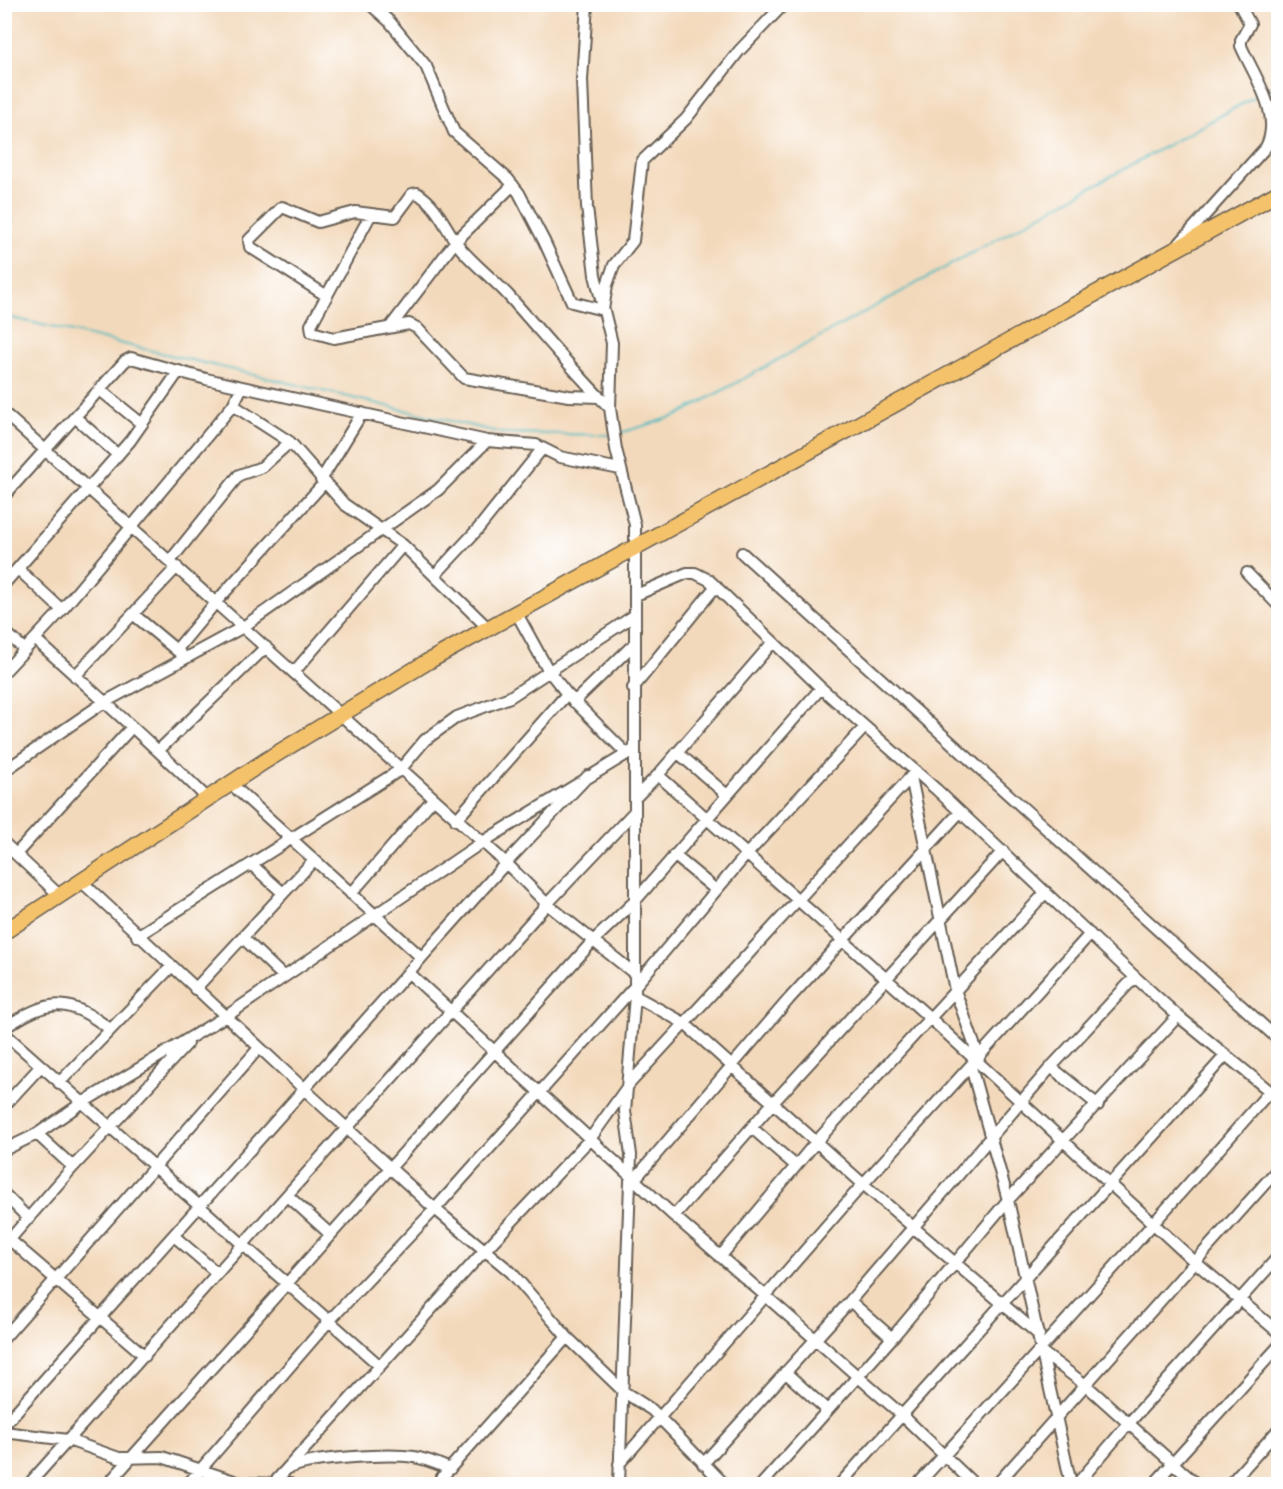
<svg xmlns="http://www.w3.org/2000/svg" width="1283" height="1489" font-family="'Libre Caslon Text',serif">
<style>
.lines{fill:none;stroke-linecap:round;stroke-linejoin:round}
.stream{stroke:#4ab9bf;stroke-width:2}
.canal{stroke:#4ab9bf;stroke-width:8}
.minor-casing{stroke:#675e54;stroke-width:14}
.highway-casing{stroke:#675e54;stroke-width:18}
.minor{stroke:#fff;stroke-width:10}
.highway{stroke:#f4c26a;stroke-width:15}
</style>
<rect width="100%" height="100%" fill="#fff"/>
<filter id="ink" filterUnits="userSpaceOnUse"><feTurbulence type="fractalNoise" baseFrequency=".0167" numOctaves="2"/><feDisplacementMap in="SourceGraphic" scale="12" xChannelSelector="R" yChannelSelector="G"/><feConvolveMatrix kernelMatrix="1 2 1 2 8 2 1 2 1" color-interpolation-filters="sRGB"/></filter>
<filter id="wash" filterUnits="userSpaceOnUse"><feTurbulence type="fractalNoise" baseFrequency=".008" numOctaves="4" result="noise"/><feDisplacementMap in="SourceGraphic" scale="24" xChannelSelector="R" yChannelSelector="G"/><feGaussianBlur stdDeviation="1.35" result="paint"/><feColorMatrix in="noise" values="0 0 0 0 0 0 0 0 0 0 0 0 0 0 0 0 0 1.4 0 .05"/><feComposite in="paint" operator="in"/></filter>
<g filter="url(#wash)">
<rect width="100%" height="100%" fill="#f3d9bb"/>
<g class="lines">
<path class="stream" d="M1265,91L1278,84
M4,316L502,433L611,435
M617,434L676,416L1260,94"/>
<path class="canal" d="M4,213L8,218L4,227"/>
</g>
</g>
<g filter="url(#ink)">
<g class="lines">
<g class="minor-casing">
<path id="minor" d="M370,4L390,22L426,66L454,132L508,179L519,193L544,241L572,302L603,310L607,285L614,265L633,241L642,161L686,119L739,51L784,4
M587,4L582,80L587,207L595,275L612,343L610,408L616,449L635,525V996L625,1111L631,1155L619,1484
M371,214L311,325L312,332L334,338L409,324L417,328L464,378L569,396L600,397
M1179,244L1266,147C1283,115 1254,76 1241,46V40L1250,24L1239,4
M327,296L250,247L249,240L282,207L318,222L355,212L395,217L412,194L417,193C440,207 445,230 462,250C476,266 493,279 508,295C542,333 574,372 610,408
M391,326L455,242L513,185
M100,390L142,424
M233,405L290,442L344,504L403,545L488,628
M4,413L506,863L547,904L635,974
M76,418L118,455
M321,480L362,413
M4,496L125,361L131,358L206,379L487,441L536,445L560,457L620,469
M742,553L1278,1039
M170,561L239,475L262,467L290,442
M18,569L62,610
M1247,573L1278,605
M436,574L478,529L542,449
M4,584L130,441L179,371
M636,595L687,573H695L709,580L821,688L937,790L1135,977L1178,1016L1278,1098
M516,612L548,670L567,694L627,754
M133,614L181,654
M4,631L25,650
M35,639C93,692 152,743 207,798
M177,649L216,602L324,483
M4,672L62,610L233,405L242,387
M294,672L403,545
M75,676L177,567
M633,688L716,586
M574,702L634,644
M159,750L266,647
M677,752L727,795
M4,771L103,703L243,627L438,490L487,441
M658,775L930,1018L1195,1262L1278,1332
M911,777L955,990L979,1058
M230,783L421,957
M635,798L658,775L773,642
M456,820L567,694
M4,843L59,895
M16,854L132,727
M674,855L716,890
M252,865L283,893
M81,881L304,1089L435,1209L511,1272L567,1337L624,1392L652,1410L724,1484
M351,894L433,799
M137,936L400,770L425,740L457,717L510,697L635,615
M243,938L284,977
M408,972L674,1216L902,1415L974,1484
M195,989L314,860
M635,996L684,1023L863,1184L1039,1335
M4,1028C49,999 66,996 110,1029
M4,1033L380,1366
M971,1067L1008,1200L1071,1484
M1051,1067L1098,1105
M59,1083L171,967
M4,1106L41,1066
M752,1128L796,1166
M37,1134L73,1167
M4,1150L37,1134L82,1103L231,1013L481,843L635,749
M635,1179L789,999L960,812
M4,1194L28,1218
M288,1196L330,1234
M674,1216L772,1104L1003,851
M174,1236L217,1273
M10,1240L145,1356
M4,1246L73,1167L187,1044
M720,1257L816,1142L1046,892
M850,1301L892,1338
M4,1338L259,1048
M1043,1353L1087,1386L1196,1484
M785,1372L827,1410
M4,1425L506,863L588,776
M4,1432L68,1440L119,1458L162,1457L240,1483L290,1484
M619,1464L863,1184L1090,934
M703,1464L850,1301L1051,1067L1135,977
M289,1468C311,1458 389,1453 414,1457C427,1459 438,1464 450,1469
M29,1484L547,904L635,811
M108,1484L592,942L635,901L821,688
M188,1484L329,1321L435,1209L635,986L746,855L865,727
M273,1484L484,1251L590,1139L630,1083L916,771
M436,1484L567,1337
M762,1484L892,1338L1008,1200L1178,1016
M840,1484L1226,1055
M918,1484C1036,1354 1155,1224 1270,1091
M997,1484L1278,1169
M1077,1484L1129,1423L1278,1257
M1154,1484L1278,1347
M1230,1484L1278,1430"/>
</g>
<g class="highway-casing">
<path id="highway" d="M4,932L265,761L427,662L1278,193"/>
</g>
<use href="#minor" class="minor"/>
<use href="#highway" class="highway"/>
</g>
</g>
<rect width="1283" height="1489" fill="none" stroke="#fff" stroke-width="24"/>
</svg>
